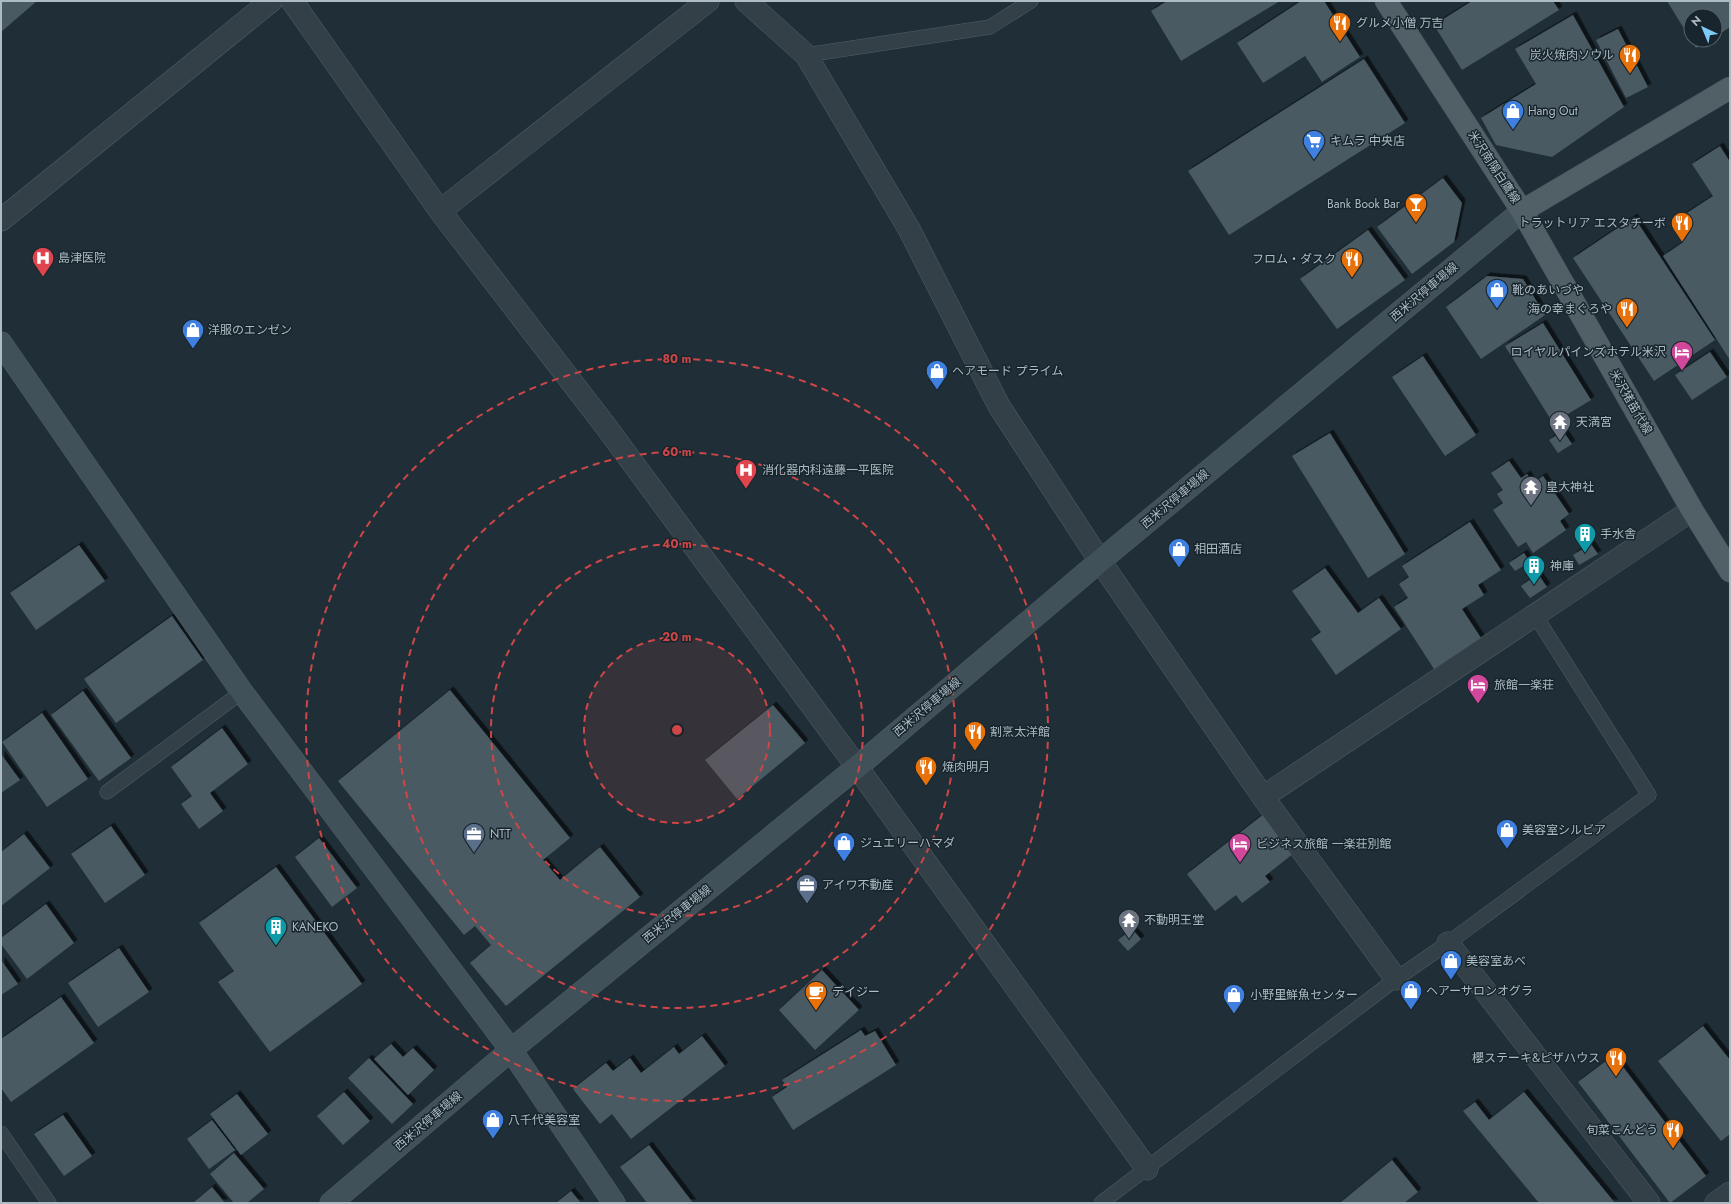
<svg xmlns="http://www.w3.org/2000/svg" width="1731" height="1204" font-family="Jost,'Noto Sans JP',sans-serif">
<style>
.building{fill:#485a63;filter:url(#shadow)}
.lines{fill:none;stroke-linecap:round;stroke-linejoin:round}
.lane-casing{stroke:#515e65;stroke-width:15}
.street-casing{stroke:#515e65;stroke-width:23}
.secondary-casing{stroke:#515e65;stroke-width:23}
.primary-casing{stroke:#404c54;stroke-width:23}
.lane{stroke:#334047;stroke-width:14}
.street{stroke:#334047;stroke-width:22}
.secondary{stroke:#41515a;stroke-width:22}
.primary{stroke:#516067;stroke-width:22}
.ring{fill:none;stroke:#ce4647;stroke-width:2;stroke-dasharray:7 5}
.labels{text-anchor:middle;dominant-baseline:central;stroke-width:3;stroke-linejoin:round;paint-order:stroke}
.poi-label{font-size:12px;fill:#adbcc4;stroke:#19252c;text-anchor:start}
.street-label{font-size:12px;fill:#adbcc4;stroke:#19252c}
.centre{fill:#ce4647;stroke:#19252c;stroke-width:2}
.ring-label{font-size:12px;text-anchor:middle;font-weight:bold;fill:#ce4647;stroke:#19252c;stroke-width:3;stroke-linejoin:round;paint-order:stroke}
</style>
<defs>
<filter id="shadow"><feDropShadow dx="3.5" dy="-3.5" stdDeviation="0" flood-color="#0009"/></filter>
</defs>
<rect width="100%" height="100%" fill="#202f37"/>
<path class="building" d="M1,1H37L1,32Z
M1167,1H1280L1181,61L1151,11Z
M1301,1H1324L1360,57L1322,82L1305,56L1263,83L1237,43Z
M1472,1H1553L1559,10L1462,70L1434,25Z
M1667,1H1730V27L1715,37V16H1691V40Z
M1573,15L1624,107L1552,157L1496,145L1481,118L1536,84L1515,49Z
M1618,29L1648,87L1626,98L1596,40Z
M1691,40H1710L1696,48Z
M1364,59L1405,123L1229,235L1188,171Z
M1720,146L1730,162V360L1663,256L1682,243L1670,224L1713,196L1692,164Z
M1443,178L1462,203L1454,242L1412,274L1377,227Z
M1634,217L1715,340L1654,381L1573,258Z
M1368,230L1405,280L1337,329L1300,279Z
M1487,276L1523,279L1545,315L1481,359L1446,307Z
M1543,323L1591,400L1553,423L1505,346Z
M1710,352L1727,377L1692,400L1675,375Z
M1423,356L1476,435L1445,456L1392,377Z
M1563,431L1572,444L1558,453L1549,440Z
M1330,433L1405,554L1368,578L1292,456Z
M1509,461L1521,478L1527,474L1533,483L1543,476L1569,514L1560,521L1566,530L1533,553L1526,542L1518,547L1493,510L1503,503L1497,494L1503,490L1491,473Z
M1470,522L1501,570L1478,585L1484,595L1462,609L1481,638L1434,669L1394,607L1408,598L1399,584L1409,577L1402,566Z
M1591,544L1598,554L1579,565L1573,555Z
M79,545L105,581L36,630L10,593Z
M1524,553L1530,562L1515,571L1509,563Z
M1325,568L1358,613L1379,598L1401,629L1336,675L1311,639L1321,632L1292,591Z
M1538,574L1547,587L1530,598L1521,586Z
M172,616L203,660L116,723L84,679Z
M450,690L570,838L543,860L560,880L600,847L640,897L506,1006L470,963L491,945L475,926L464,935L338,781Z
M83,691L131,758L99,781L51,715Z
M773,705L805,743L737,799L705,760Z
M42,713L88,779L47,807L2,742Z
M222,728L248,764L210,793L223,811L199,829L181,804L192,796L171,767Z
M1,754L20,780L1,793Z
M1264,814L1294,853L1265,876L1270,882L1242,903L1236,895L1215,911L1187,874Z
M111,826L145,875L105,903L71,854Z
M24,834L50,868L1,906V852Z
M319,838L357,888L332,907L295,857Z
M276,867L362,984L270,1052L218,982L234,971L199,923Z
M46,904L74,943L27,979L1,944V938Z
M1132,929L1141,939L1128,951L1118,940Z
M119,948L149,992L98,1027L68,983Z
M1,960L18,984L1,995Z
M822,970L859,1010L815,1050L779,1010Z
M61,997L94,1043L11,1102L1,1088V1039Z
M1703,1026L1730,1060V1134L1721,1141L1658,1061Z
M861,1030L865,1036L875,1031L896,1065L793,1130L772,1097L787,1087L782,1080Z
M702,1036L725,1066L631,1139L612,1114L600,1124L573,1089L606,1063L613,1071L630,1058L641,1073L674,1047L679,1054Z
M391,1044L403,1057L413,1048L434,1070L408,1095L374,1059Z
M1614,1055L1706,1176L1670,1203L1578,1082Z
M369,1058L413,1104L392,1124L348,1078Z
M344,1092L370,1121L343,1145L317,1116Z
M1524,1092L1615,1203H1539L1463,1111L1475,1102L1489,1120Z
M237,1094L268,1134L241,1155L210,1114Z
M63,1115L92,1156L64,1176L34,1134Z
M212,1120L235,1150L209,1169L187,1139Z
M649,1145L693,1203H647L620,1167Z
M234,1153L264,1189L247,1203H234L210,1174Z
M1392,1160L1418,1192L1404,1203H1340Z
M212,1187L225,1203H193Z
M571,1191L581,1203H556Z"/>
<g class="lines">
<g class="lane-casing">
<path id="lane" d="M806,55L990,27L1031,1
M107,792L242,692
M1,1133L49,1203
M1101,1203L1396,979L1448,943L1649,795L1535,615"/>
</g>
<g class="street-casing">
<path id="street" d="M292,1L440,211L604,424L857,767L1147,1169
M746,1L806,55L909,229L999,406L1100,561L1263,797L1396,979
M440,211L708,1
M1,220L271,1
M1263,797L1692,510
M1448,943L1649,1203
M1716,1203L1730,1193"/>
</g>
<g class="secondary-casing">
<path id="secondary" d="M1,343L242,692L511,1050L614,1203
M331,1203L511,1050L857,767L1100,561L1522,211"/>
</g>
<g class="primary-casing">
<path id="primary" d="M1386,1L1522,211L1692,510L1730,571
M1522,211L1730,88"/>
</g>
<use href="#lane" class="lane"/>
<use href="#street" class="street"/>
<use href="#secondary" class="secondary"/>
<use href="#primary" class="primary"/>
</g>
<circle cx="677" cy="730" r="93" fill="#ce4647" fill-opacity=".12"/>
<g class="ring">
<circle cx="677" cy="730" r="93"/>
<circle cx="677" cy="730" r="186"/>
<circle cx="677" cy="730" r="278"/>
<circle cx="677" cy="730" r="371"/>
</g>
<defs>
<g id="restaurant-pin" transform="scale(1.15)"><path d="M0 17L-7.5 6A9.5 9.5 0 1 1 7.5 6Z" fill="#e8710a" stroke="#19252c"/><path d="M-5-6h1v4h1v-4h1v4h1v-4h1v5L-1.5 .5V6h-2V.5L-5-1ZM5-6V6H3V1.5H1.5Q1.5-4 5-6Z" fill="#fff"/></g>
<g id="shop-pin" transform="scale(1.15)"><path d="M0 17L-7.5 6A9.5 9.5 0 1 1 7.5 6Z" fill="#3f7fe0" stroke="#19252c"/><path d="M-5-2.5h2.3a2.7 3.5 0 0 1 5.4 0H5L5.5 6h-11ZM-1.5-2.5h3a1.5 2.3 0 0 0-3 0Z" fill="#fff"/></g>
<g id="supermarket-pin" transform="scale(1.15)"><path d="M0 17L-7.5 6A9.5 9.5 0 1 1 7.5 6Z" fill="#3f7fe0" stroke="#19252c"/><path d="M-6-5.5h2.5l.6 2H6L4.5 2H-2.5L-4.4-4H-6ZM-1.5 3.2a1.3 1.3 0 1 0 .1 0ZM3 3.2a1.3 1.3 0 1 0 .1 0Z" fill="#fff"/></g>
<g id="bar-pin" transform="scale(1.15)"><path d="M0 17L-7.5 6A9.5 9.5 0 1 1 7.5 6Z" fill="#e8710a" stroke="#19252c"/><path d="M-6-5H6L.8 .8V4.5H3.5V6h-7V4.5H-.8V.8Z" fill="#fff"/></g>
<g id="hospital-pin" transform="scale(1.15)"><path d="M0 17L-7.5 6A9.5 9.5 0 1 1 7.5 6Z" fill="#e0444e" stroke="#19252c"/><path d="M-5-5h3v3.5h4V-5h3V5h-3V1.5h-4V5h-3Z" fill="#fff"/></g>
<g id="hotel-pin" transform="scale(1.15)"><path d="M0 17L-7.5 6A9.5 9.5 0 1 1 7.5 6Z" fill="#d1479c" stroke="#19252c"/><path d="M-6-4.5h1.5V1H6V5H4.5V3h-9V5H-6ZM-4 0a1.8 1.8 0 1 1 3.6 0ZM.5 0V-2.5h3Q6-2.5 6 0Z" fill="#fff"/></g>
<g id="temple-pin" transform="scale(1.15)"><path d="M0 17L-7.5 6A9.5 9.5 0 1 1 7.5 6Z" fill="#6b7280" stroke="#19252c"/><path d="M0-6L5-2H3V0L6.5 2.5H4V6H1.5V3h-3V6H-4V2.5H-6.5L-3 0V-2H-5Z" fill="#fff"/></g>
<g id="building-pin" transform="scale(1.15)"><path d="M0 17L-7.5 6A9.5 9.5 0 1 1 7.5 6Z" fill="#0f9aa8" stroke="#19252c"/><path d="M-4-6H4V6H1V3H-1V6H-4ZM-2.5-4.3h1.7v1.8h-1.7ZM.8-4.3h1.7v1.8H.8ZM-2.5-1h1.7V.8h-1.7ZM.8-1h1.7V.8H.8Z" fill="#fff"/></g>
<g id="office-pin" transform="scale(1.15)"><path d="M0 17L-7.5 6A9.5 9.5 0 1 1 7.5 6Z" fill="#5c6f8a" stroke="#19252c"/><path d="M-6-3h4V-5.5h4V-3h4V5H-6ZM-1-4.5V-3h2v-1.5ZM-6 0V1H6V0Z" fill="#fff"/></g>
<g id="cafe-pin" transform="scale(1.15)"><path d="M0 17L-7.5 6A9.5 9.5 0 1 1 7.5 6Z" fill="#e8710a" stroke="#19252c"/><path d="M-5.5-4.5H6V0H3Q3 3.5 0 3.5H-2.5Q-5.5 3.5-5.5 0ZM3-3.2v2h1.7v-2ZM-6 4.5H4V6H-6Z" fill="#fff"/></g>
</defs>
<g fill-rule="evenodd">
<use href="#restaurant-pin" x="1340" y="23"/>
<use href="#restaurant-pin" x="1630" y="55"/>
<use href="#shop-pin" x="1513" y="111"/>
<use href="#supermarket-pin" x="1314" y="141"/>
<use href="#bar-pin" x="1416" y="204"/>
<use href="#restaurant-pin" x="1682" y="223"/>
<use href="#hospital-pin" x="43" y="258"/>
<use href="#restaurant-pin" x="1352" y="259"/>
<use href="#shop-pin" x="1497" y="290"/>
<use href="#restaurant-pin" x="1627" y="309"/>
<use href="#shop-pin" x="193" y="330"/>
<use href="#hotel-pin" x="1682" y="352"/>
<use href="#shop-pin" x="937" y="371"/>
<use href="#temple-pin" x="1560" y="422"/>
<use href="#hospital-pin" x="746" y="470"/>
<use href="#temple-pin" x="1531" y="487"/>
<use href="#building-pin" x="1585" y="534"/>
<use href="#shop-pin" x="1179" y="549"/>
<use href="#building-pin" x="1534" y="566"/>
<use href="#hotel-pin" x="1478" y="685"/>
<use href="#restaurant-pin" x="975" y="732"/>
<use href="#restaurant-pin" x="926" y="767"/>
<use href="#shop-pin" x="1507" y="830"/>
<use href="#office-pin" x="474" y="834"/>
<use href="#shop-pin" x="844" y="843"/>
<use href="#hotel-pin" x="1240" y="844"/>
<use href="#office-pin" x="807" y="885"/>
<use href="#temple-pin" x="1129" y="920"/>
<use href="#building-pin" x="276" y="927"/>
<use href="#shop-pin" x="1451" y="961"/>
<use href="#shop-pin" x="1411" y="991"/>
<use href="#cafe-pin" x="816" y="992"/>
<use href="#shop-pin" x="1234" y="995"/>
<use href="#restaurant-pin" x="1616" y="1058"/>
<use href="#shop-pin" x="493" y="1120"/>
<use href="#restaurant-pin" x="1673" y="1130"/>
</g>
<g class="labels">
<g class="poi-label">
<text x="1356" y="23">グルメ小僧 万吉</text>
<text x="1614" y="55" text-anchor="end">炭火焼肉ソウル</text>
<text x="1528" y="111">Hang Out</text>
<text x="1330" y="141">キムラ 中央店</text>
<text x="1400" y="204" text-anchor="end">Bank Book Bar</text>
<text x="1666" y="223" text-anchor="end">トラットリア エスタチーボ</text>
<text x="58" y="258">島津医院</text>
<text x="1336" y="259" text-anchor="end">フロム・ダスク</text>
<text x="1512" y="290">靴のあいづや</text>
<text x="1612" y="309" text-anchor="end">海の幸まぐろや</text>
<text x="208" y="330">洋服のエンゼン</text>
<text x="1666" y="352" text-anchor="end">ロイヤルパインズホテル米沢</text>
<text x="952" y="371">ヘアモード プライム</text>
<text x="1576" y="422">天満宮</text>
<text x="762" y="470">消化器内科遠藤一平医院</text>
<text x="1546" y="487">皇大神社</text>
<text x="1600" y="534">手水舎</text>
<text x="1194" y="549">相田酒店</text>
<text x="1550" y="566">神庫</text>
<text x="1494" y="685">旅館一楽荘</text>
<text x="990" y="732">割烹太洋館</text>
<text x="942" y="767">焼肉明月</text>
<text x="1522" y="830">美容室シルビア</text>
<text x="490" y="834">NTT</text>
<text x="860" y="843">ジュエリーハマダ</text>
<text x="1256" y="844">ビジネス旅館 一楽荘別館</text>
<text x="822" y="885">アイワ不動産</text>
<text x="1144" y="920">不動明王堂</text>
<text x="292" y="927">KANEKO</text>
<text x="1466" y="961">美容室あべ</text>
<text x="1426" y="991">ヘアーサロンオグラ</text>
<text x="832" y="992">デイジー</text>
<text x="1250" y="995">小野里鮮魚センター</text>
<text x="1600" y="1058" text-anchor="end">櫻ステーキ&amp;ピザハウス</text>
<text x="508" y="1120">八千代美容室</text>
<text x="1658" y="1130" text-anchor="end">旬菜こんどう</text>
</g>
<g class="street-label">
<text transform="translate(1494 167) rotate(57)">米沢南陽白鷹線</text>
<text transform="translate(1424 292) rotate(-40)">西米沢停車場線</text>
<text transform="translate(1631 402) rotate(60)">米沢猪苗代線</text>
<text transform="translate(1175 499) rotate(-40)">西米沢停車場線</text>
<text transform="translate(927 707) rotate(-40)">西米沢停車場線</text>
<text transform="translate(677 914) rotate(-39)">西米沢停車場線</text>
<text transform="translate(428 1121) rotate(-40)">西米沢停車場線</text>
</g>
</g>
<circle cx="677" cy="730" r="6" class="centre"/>
<g class="ring-label">
<text x="677" y="363">80 m</text>
<text x="677" y="456">60 m</text>
<text x="677" y="548">40 m</text>
<text x="677" y="641">20 m</text>
</g>
<rect width="1731" height="1204" fill="none" stroke="#adbcc4" stroke-width="4"/>
<g transform="translate(1703 28) rotate(316)"><circle r="19" fill="#19252c" stroke="#546169"/>
<path d="M0-3L7 15L0 10L-7 15Z" fill="#7fcbf7"/>
<text y="-6" font-size="11" font-weight="bold" text-anchor="middle" fill="#adbcc4">N</text>
</g>
</svg>
